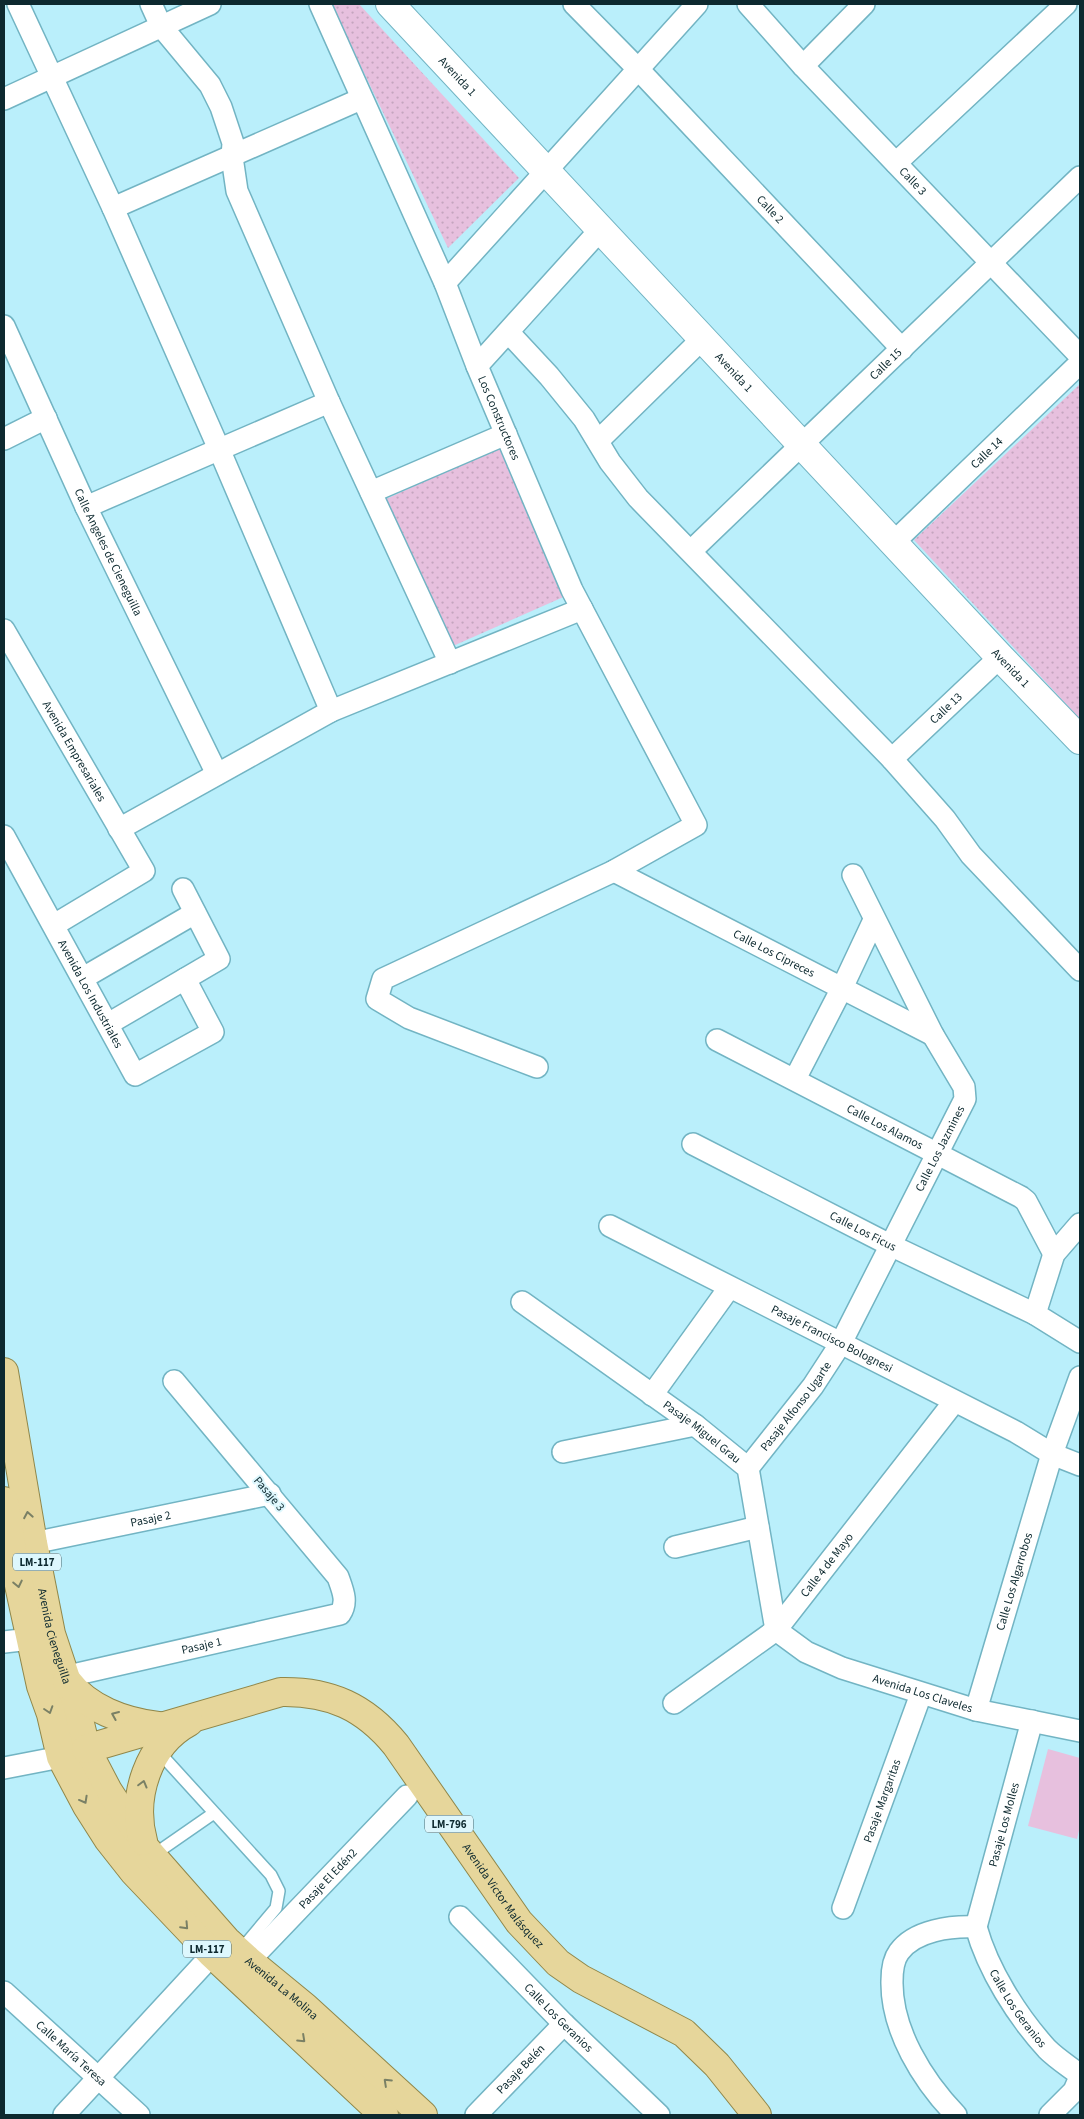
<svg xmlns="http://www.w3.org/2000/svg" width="1084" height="2119" font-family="'Source Sans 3',sans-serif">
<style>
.park{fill:url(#park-dots)}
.pitch{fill:#e7c0de}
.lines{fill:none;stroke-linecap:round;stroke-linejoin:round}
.service-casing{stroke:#72b4c3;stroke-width:14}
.minor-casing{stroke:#72b4c3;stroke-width:24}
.tertiary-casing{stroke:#72b4c3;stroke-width:30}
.primary-casing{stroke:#90874a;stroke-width:30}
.service{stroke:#fff;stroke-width:11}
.minor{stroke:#fff;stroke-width:21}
.tertiary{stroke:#fff;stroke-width:28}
.primary{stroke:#e6d69b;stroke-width:28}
.oneway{stroke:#7a8065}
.labels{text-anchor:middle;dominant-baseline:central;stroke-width:4;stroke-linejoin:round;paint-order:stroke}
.shield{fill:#ddf7fd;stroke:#4b676d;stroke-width:1}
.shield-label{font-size:11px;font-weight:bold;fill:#0d292f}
.street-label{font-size:12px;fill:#0d292f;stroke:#ddf7fd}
</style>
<defs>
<pattern id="park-dots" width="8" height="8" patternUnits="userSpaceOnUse" patternTransform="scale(1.25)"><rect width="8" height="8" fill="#e7c0de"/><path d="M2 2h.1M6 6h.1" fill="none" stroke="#c5a5bf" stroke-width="1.8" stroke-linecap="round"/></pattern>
</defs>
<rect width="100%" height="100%" fill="#baeffb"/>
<path class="park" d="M331,4H359L519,178L448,248Z
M1080,384V719L914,540Z
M500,447L568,595L453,646L386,499Z"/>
<path class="pitch" d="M1048,1749L1080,1758V1826L1077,1839L1028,1826Z"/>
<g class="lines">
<g class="service-casing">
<path id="service" d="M158,1751L271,1875L279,1891L276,1908L239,1952
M152,1856L214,1813"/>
</g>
<g class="minor-casing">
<g id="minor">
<path d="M18,4L113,208L219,449L331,711"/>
<path d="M151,4L161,26L210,85L221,107L233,143L232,157L237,191L329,402L450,663"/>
<path id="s1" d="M320,4L445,283L477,366L572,590L696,825L614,871L383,979L377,999L409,1018L537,1067"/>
<path id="s2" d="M574,4L638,69L902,349"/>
<path id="s3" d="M748,4L803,66L1080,356"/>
<path d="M803,66L864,4"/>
<path d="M4,99L210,4"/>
<path d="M896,163L1066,4"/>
<path d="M113,208L361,99"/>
<path d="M445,283L697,4"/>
<path id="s4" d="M4,326L86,507L217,774"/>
<path d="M509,333L549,376L584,419L610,462L638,498L892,759L945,819L971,855L1080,970"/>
<path d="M477,366L600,230"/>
<path d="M4,439L46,418"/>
<path d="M598,441L702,339"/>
<path d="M371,492L506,434"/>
<path d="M86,507L329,402"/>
<path id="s5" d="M893,543L1080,363"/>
<path id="s6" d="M691,551L1080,177"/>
<path id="s7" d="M4,630L144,871L54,925"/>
<path id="s8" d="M892,759L1000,657"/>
<path d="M119,829L331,711L582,609"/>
<path id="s9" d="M4,836L135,1075L213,1032L185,979"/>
<path id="s10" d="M614,871L933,1035"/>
<path d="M83,978L195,913"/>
<path d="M108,1024L219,959L183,889"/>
<path id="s11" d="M717,1040L1021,1197L1026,1201L1054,1254"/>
<path d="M795,1079L842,988L874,920"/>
<path id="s12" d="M693,1144L890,1245L1035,1314"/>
<path d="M1080,1224L1054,1254L1035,1314L1080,1342"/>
<path id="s13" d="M610,1226L1016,1432L1052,1454L1080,1465"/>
<path id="s14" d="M522,1302L695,1425L748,1468L776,1630L806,1652L842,1668L976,1710L1080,1731"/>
<path d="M652,1395L729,1288"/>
<path d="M563,1452L695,1425"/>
<path id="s15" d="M748,1468L813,1386L841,1343L965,1099L964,1087L933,1035L853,875"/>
<path id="s16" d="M33,1543L270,1494"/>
<path d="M675,1547L758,1527"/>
<path d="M4,1642L30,1639"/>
<path id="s17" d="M64,1677L340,1614C348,1602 343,1591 338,1577L174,1381"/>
<path id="s18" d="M674,1703L776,1630L954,1402"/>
<path id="s19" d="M976,1710L1052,1454L1080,1377"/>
<path d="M4,1768L61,1757"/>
<path id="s20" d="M843,1908L921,1694"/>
<path id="s21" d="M460,1917L564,2024L659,2115"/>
<path id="s22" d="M976,1927L1032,1721"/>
<path id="s23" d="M976,1927C988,1970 1017,2016 1047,2049C1057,2059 1070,2067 1080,2075"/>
<path id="s24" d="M249,1961L407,1796"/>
<path id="s25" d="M4,1992L139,2115"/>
<path d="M64,2115L223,1943"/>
<path id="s26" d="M476,2115L564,2024"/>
<path d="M956,2115C923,2081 891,2030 892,1981C892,1971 893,1960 899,1952C915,1930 951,1926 976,1927"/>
<path d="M1050,2115L1074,2091L1080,2077"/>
</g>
</g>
<g class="tertiary-casing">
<g id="tertiary">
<path id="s27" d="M390,4L1000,657L1080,740"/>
</g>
</g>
<g class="primary-casing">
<g id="primary">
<path id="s28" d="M4,1372L33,1543L51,1634L78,1715L86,1749L108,1791L146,1849L226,1940L249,1961L305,2007L423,2115"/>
<path d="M4,1501L14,1562L41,1686L51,1714L61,1757L87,1806L108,1839L134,1872L212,1954L384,2115"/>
<path d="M67,1681C88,1709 124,1722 158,1726"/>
<path id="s29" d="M86,1749L281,1692C330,1691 365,1707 396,1745L519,1922L558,1963L581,1979L684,2033L717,2065L757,2115"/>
<path d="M143,1841C131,1797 148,1744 189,1722"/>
</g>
</g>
<use href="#service" class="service"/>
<use href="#minor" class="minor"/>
<use href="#tertiary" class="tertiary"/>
<use href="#primary" class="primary"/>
</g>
<defs><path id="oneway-chevron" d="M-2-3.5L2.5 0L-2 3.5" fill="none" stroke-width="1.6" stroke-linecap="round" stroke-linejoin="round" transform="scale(1.25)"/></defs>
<g class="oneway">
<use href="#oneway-chevron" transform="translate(28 1515) rotate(-100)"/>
<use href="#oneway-chevron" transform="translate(18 1584) rotate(78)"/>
<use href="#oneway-chevron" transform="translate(49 1710) rotate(72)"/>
<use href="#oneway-chevron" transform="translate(115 1715) rotate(-157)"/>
<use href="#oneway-chevron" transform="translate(143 1784) rotate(-75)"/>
<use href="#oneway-chevron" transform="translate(84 1800) rotate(61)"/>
<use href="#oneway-chevron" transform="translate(185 1926) rotate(47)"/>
<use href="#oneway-chevron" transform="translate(302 2039) rotate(43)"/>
<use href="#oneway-chevron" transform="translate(387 2082) rotate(-137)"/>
</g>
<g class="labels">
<g class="shield">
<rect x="13" y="1553.5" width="48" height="17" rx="4"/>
<rect x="425" y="1815.5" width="48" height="17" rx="4"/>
<rect x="183" y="1940.5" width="48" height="17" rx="4"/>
</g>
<g class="shield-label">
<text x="37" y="1562">LM-117</text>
<text x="449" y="1824">LM-796</text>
<text x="207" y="1949">LM-117</text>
</g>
<g class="street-label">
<text stroke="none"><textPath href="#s27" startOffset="99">Avenida 1</textPath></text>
<text stroke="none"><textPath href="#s3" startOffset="242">Calle 3</textPath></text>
<text stroke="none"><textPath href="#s2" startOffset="284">Calle 2</textPath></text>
<text stroke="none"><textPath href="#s6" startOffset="270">Calle 15</textPath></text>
<text stroke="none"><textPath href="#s27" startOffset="504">Avenida 1</textPath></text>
<text stroke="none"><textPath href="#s1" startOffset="451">Los Constructores</textPath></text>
<text stroke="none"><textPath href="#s5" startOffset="130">Calle 14</textPath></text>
<text stroke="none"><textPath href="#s4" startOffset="249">Calle Angeles de Cieneguilla</textPath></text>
<text stroke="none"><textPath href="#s27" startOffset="909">Avenida 1</textPath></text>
<text stroke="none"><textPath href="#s8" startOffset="74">Calle 13</textPath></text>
<text stroke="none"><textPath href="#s7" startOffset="140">Avenida Empresariales</textPath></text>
<text stroke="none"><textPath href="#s10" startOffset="180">Calle Los Cipreces</textPath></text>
<text stroke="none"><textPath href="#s9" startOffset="180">Avenida Los Industriales</textPath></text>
<text stroke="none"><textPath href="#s11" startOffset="189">Calle Los Alamos</textPath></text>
<text stroke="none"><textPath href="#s15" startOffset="374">Calle Los Jazmines</textPath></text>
<text stroke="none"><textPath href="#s12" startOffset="191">Calle Los Ficus</textPath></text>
<text stroke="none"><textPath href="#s13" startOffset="249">Pasaje Francisco Bolognesi</textPath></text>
<text stroke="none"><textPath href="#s15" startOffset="78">Pasaje Alfonso Ugarte</textPath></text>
<text stroke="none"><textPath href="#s14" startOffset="222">Pasaje Miguel Grau</textPath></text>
<text transform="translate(269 1494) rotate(50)">Pasaje 3</text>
<text stroke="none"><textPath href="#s16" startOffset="120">Pasaje 2</textPath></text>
<text stroke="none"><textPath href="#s18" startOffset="208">Calle 4 de Mayo</textPath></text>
<text stroke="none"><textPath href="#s19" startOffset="134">Calle Los Algarrobos</textPath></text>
<text stroke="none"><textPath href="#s28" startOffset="269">Avenida Cieneguilla</textPath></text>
<text stroke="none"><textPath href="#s17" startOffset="141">Pasaje 1</textPath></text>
<text stroke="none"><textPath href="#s14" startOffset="606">Avenida Los Claveles</textPath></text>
<text stroke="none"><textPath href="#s20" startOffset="114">Pasaje Margaritas</textPath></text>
<text stroke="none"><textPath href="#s22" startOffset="106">Pasaje Los Molles</textPath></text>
<text stroke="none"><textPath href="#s24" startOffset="114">Pasaje El Edén2</textPath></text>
<text stroke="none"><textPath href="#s29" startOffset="520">Avenida Victor Malásquez</textPath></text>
<text stroke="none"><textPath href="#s28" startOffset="698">Avenida La Molina</textPath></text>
<text stroke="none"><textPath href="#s23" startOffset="92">Calle Los Geranios</textPath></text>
<text stroke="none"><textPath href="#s21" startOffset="141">Calle Los Geranios</textPath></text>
<text stroke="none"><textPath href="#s25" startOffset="91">Calle María Teresa</textPath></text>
<text stroke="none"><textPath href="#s26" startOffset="64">Pasaje Belén</textPath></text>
</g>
</g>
<rect width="1084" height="2119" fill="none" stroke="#0d292f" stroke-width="10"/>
</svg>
